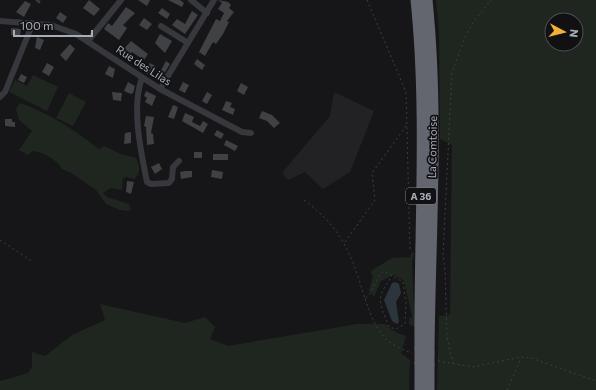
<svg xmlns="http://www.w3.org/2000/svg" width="596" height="390" font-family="Commissioner,sans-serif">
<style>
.built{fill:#222225}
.green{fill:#1e261f;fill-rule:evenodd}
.water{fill:#2c353c}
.building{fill:#404145}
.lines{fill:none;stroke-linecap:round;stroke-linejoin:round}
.path{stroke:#3d3f44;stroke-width:1;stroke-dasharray:2 3;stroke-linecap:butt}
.lane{stroke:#37383d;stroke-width:3}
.street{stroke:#37383d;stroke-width:6}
.highway{stroke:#63666e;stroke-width:11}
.highway-bridge{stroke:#63666e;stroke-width:11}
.labels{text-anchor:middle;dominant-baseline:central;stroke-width:3.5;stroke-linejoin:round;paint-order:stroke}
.shield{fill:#111113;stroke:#7b7e86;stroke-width:1}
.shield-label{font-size:10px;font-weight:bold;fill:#a8adb8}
.street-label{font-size:11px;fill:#a8adb8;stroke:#111113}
</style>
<rect width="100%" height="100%" fill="#161618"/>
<path class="built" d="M334,92L374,111L350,172L323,189L305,172L288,180L282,173L330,116Z"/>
<path class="green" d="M436,0H596V390H437L439,316L450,315L452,145L440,139L439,32ZM552,20H576V44H552Z
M33,75L58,87L47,111L9,92L15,80L27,86Z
M69,93L86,102L73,126L56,118Z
M20,103C49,113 76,131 99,149L104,146L121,154L136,158C140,165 141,174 134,179L127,177L123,178L122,190L111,188L103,193L107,197L129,204L131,209L129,211L120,210L106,204L96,190L71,173L62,169C57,160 43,152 33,151L28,155L19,150L32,131L19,120L16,109Z
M412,252L414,253L412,263L415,327L409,324V319L412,317L404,281L394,275L381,281L374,297L369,291L373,276L371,274L372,270L392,258L410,257Z
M100,304L185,323L205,317L215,327L210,339L228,346L357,324H385L395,332L406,336L401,353L410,360L409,390H0V381L28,373L32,367V352L45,356L72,335L105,320Z"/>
<path class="water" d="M395,282L399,284L401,293L396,302L399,322L397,324L392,321L384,300L392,283Z"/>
<path class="building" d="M89,0L100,9L94,16L83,8Z
M138,0H150L147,6Z
M168,0H180L184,3L182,7Z
M218,0L228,2L231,5L229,8L234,12L227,21L229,22L223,34L216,44L213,42L205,56L199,52L216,19L220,21L224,13L218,9L222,3Z
M25,1L31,4L24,17L16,12Z
M126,7L135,13L123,25L127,28L119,40L104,29L108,23L112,26Z
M162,8L170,14L167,19L158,13Z
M192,11L198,15L185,34L172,25L177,19L185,24Z
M60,12L67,17L63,23L56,18Z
M144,18L152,24L147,30L139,25Z
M11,28L21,29L20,36L11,35Z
M160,34L172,41L165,53L155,43Z
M37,37L44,40L40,50L35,48Z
M131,41L148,54L144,60L132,52L129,56L121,52Z
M70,44L75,49L66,61L60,55Z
M197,59L205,65L202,70L194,64Z
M166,61L170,64L164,74L160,72Z
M47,63L54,67L49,76L42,72Z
M150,63L157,67L151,76L144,72Z
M109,66L115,69L113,78L105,74Z
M21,74L27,77L24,83L18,80Z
M128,82L135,86L133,93L131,94L124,91Z
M183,82L189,85L185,93L179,90Z
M241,83L248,87L244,95L237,91Z
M146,91L156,96L152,106L145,102L147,98L144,96Z
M112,92L122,93L121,101L113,100Z
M207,92L212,95L207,104L202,101Z
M226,101L232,103L230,107L235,109L233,115L222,110Z
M173,105L178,107L174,119L168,117Z
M262,111L272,115L280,123L274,128L267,121L259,118Z
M185,113L194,117L192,122L200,126L203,121L208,124L203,133L182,121Z
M146,116L154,117L151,133L153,134L154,144L147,145L146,127L144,126Z
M5,119H12V122H15V127L5,126Z
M217,130L224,134L221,139L214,135Z
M131,132V143L124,144L125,133Z
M226,140L238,146L235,151L224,145Z
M194,152H202V158H194Z
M213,154H228V160H213Z
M159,163L162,169L155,174L151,167Z
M212,170L223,172L222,179L211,177Z
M186,171H192V177L181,179L180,172Z
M127,181L134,182L131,194L126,192Z"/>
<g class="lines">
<path class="path" d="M367,0L406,92L410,252
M304,200C342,228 352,255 365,299C374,291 375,278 384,271L403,282L406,303L405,324L396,329L389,327C379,301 375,300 392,276
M0,240L33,262
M345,242L375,200L372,173L406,126
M365,299C375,327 381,343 412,353
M438,361L473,367L521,357L531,358L596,381
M453,364L447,337L445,270L443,255L452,72L466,35L474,21L491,0
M507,390L521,358"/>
<path class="lane" d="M37,0L39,2"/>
<path class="street" d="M191,0L207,13
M0,21L51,25L76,34L160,89L242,132L251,133
M161,26L188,43
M88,41L121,0
M142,78C131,107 141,152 147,182L151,184L169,183L172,179L173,167L179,161
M160,89L214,0
M0,97L5,92L30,30L31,23"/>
<path class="highway" d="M416,0C428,115 419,232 420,348
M427,0C439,117 430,235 429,352
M420,363V390
M429,365V390"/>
<path class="highway-bridge" d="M420,348V363
M429,352V365"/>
</g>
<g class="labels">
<rect class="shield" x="406" y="188" width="30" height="16" rx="3"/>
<g class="shield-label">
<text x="421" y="196">A 36</text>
</g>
<g class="street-label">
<text transform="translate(144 65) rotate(33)">Rue des Lilas</text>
<text transform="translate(432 147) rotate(-89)">La Comtoise</text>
</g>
</g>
<g transform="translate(564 32) rotate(97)"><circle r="19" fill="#111113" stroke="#4d4f55"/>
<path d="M0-3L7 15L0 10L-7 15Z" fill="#f2b134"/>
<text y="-6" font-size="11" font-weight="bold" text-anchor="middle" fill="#a8adb8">N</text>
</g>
<path d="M14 30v6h78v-6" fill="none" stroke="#a8adb8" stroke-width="2"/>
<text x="20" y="30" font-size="12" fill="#a8adb8" stroke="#111113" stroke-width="3" paint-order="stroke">100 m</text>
</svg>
